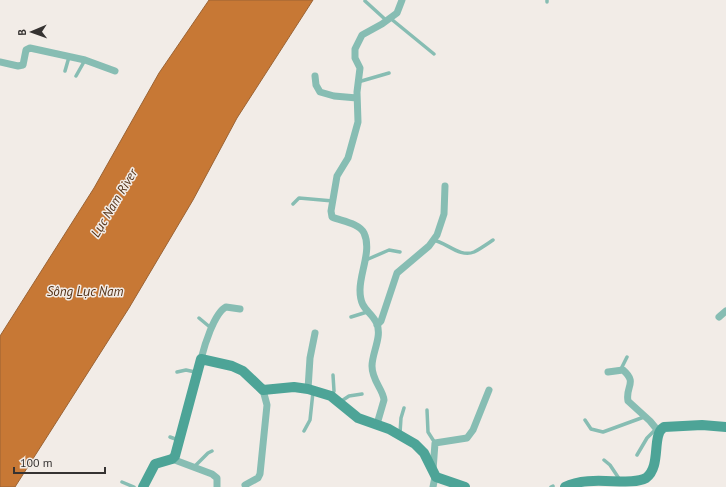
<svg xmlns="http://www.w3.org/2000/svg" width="726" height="487" font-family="'PT Sans',sans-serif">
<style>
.water{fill:#c77835;stroke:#9b6334}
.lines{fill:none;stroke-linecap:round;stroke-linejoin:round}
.lane{stroke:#87bdb3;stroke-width:3.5}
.street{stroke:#87bdb3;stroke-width:7}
.secondary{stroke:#4da497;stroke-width:10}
.labels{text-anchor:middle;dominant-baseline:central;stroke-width:3;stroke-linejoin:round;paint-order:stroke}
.water-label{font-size:13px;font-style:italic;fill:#533116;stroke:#f2ece7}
</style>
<rect width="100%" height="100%" fill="#f2ece7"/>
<path class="water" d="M209,0H313L237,118L193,200L129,308L15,487H0V336L94,188L159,73Z"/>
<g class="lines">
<path class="lane" d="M547,0V2
M365,1L387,21
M390,18L434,54
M65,71L69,57
M76,76L85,60
M358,82L389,73
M293,204L299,198L333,201
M433,240C446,242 460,258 474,252C480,249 487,244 493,240
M366,260L389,250L400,252
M351,317L367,312
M199,318L211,328
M621,369L627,357
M177,372L186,370L195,372
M332,395L334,391L333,375
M340,402L349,396L362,394
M427,410L428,432L435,443
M585,420L591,429L603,432L644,417
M304,431L310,420L313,392
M400,433L401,418L404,408
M170,437L178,440
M637,455L647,438L656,429
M604,460L610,465L620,480
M194,467L208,453L212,451
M122,482L134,487
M551,487L553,486"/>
<path class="street" d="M0,62L18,66L23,65L26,50L30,48L85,60L115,71
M315,76L316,85L320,92L334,96L357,98
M719,317L726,311
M377,325L381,321L397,273L429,246L437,235L444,214L445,186
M201,359C204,347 214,313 226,307L240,309
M608,372L623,370C638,383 625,386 628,401L650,421L659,432
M308,389L310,358L315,333
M377,424L384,400C383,389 372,381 372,366C372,353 382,337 377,324C371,310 360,311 360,290C360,272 372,250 364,233C359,223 341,221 332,217L331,211L337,176L348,158L358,122L357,92L360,68L355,58V49L362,35L382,24L397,13L402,0
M172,459L212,474L217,478V487
M433,470L435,443L467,438L473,430L489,390
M245,485L258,478L260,474L267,405L263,390
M433,487L435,477"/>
<path class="secondary" d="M143,487L155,464L172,459L175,456L201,359L232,366L243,371L263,390L294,387L308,389L331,396L358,418L389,429L415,444L424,453L436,477L465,487
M565,487C590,474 629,487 646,478C662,466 651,435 664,427L702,425L726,427"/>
</g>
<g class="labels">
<g class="water-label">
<text transform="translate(114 203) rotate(-59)">Lục Nam River</text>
<text x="85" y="291">Sông Lục Nam</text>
</g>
</g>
<g transform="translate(32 32) rotate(268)" stroke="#f2ece7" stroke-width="3" paint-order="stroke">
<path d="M0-3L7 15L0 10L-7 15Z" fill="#353231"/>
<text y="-6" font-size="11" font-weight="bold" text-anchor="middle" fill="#353231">B</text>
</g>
<path d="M14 467v6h91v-6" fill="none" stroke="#353231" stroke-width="2"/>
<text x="20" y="467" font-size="12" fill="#353231" stroke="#f2ece7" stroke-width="3" paint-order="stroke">100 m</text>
</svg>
